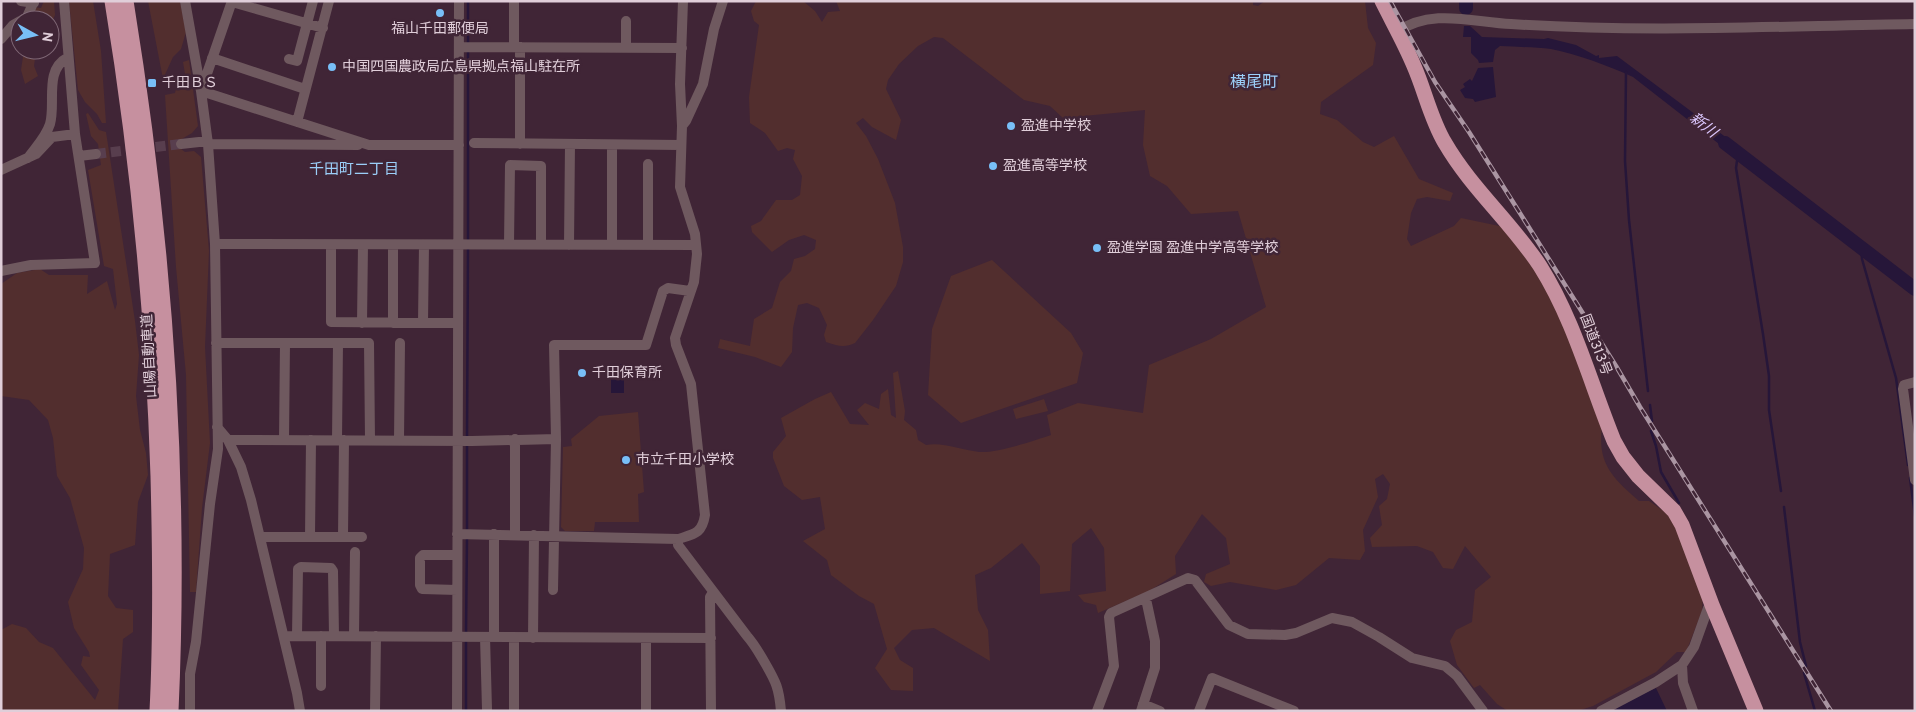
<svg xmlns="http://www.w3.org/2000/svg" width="1916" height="712" font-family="Overpass,'Noto Sans JP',sans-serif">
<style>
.green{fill:#522e2e}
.water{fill:#261639}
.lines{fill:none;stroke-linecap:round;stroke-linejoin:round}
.stream{stroke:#261639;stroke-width:2.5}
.river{stroke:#261639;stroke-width:14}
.minor-tunnel{stroke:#583e4e;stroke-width:10;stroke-dasharray:10 5;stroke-linecap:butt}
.minor{stroke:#6f595f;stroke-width:10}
.highway{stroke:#c6909f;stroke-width:15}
.rail-casing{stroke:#aa95a2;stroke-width:4.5}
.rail{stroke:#402536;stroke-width:2.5;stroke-dasharray:8;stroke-linecap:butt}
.poi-dot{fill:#78bff7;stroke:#402536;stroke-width:2}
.labels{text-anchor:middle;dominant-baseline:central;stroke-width:5;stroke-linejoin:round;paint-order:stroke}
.poi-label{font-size:14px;fill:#e0ced9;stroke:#402536;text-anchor:start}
.street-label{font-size:14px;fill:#e0ced9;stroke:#402536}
.water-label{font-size:15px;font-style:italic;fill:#dcc7fe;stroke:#402536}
.neighbourhood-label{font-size:15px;fill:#9bcef8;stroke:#402536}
.quarter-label{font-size:16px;fill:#9bcef8;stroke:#402536}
</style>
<rect width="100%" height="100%" fill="#402536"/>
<path class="green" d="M44,1H54L55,15L50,26V20H28L34,7L41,8Z
M69,1H93L101,51L106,123H102L97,114L85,102L78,90Z
M148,1H180L186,32L181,49L173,57L163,79Z
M756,1H803L815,11L822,22L828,12L840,11L836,1H1253V5L1258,6L1265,1H1365L1368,28L1376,43L1373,65L1321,102L1320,114L1337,120L1363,142L1374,147L1394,136L1419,179L1453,193L1450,201L1427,197L1417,199L1411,213L1407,239L1411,246L1454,226L1461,218L1504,227L1548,282L1602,427C1597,464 1613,478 1639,501H1649L1671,516L1703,595L1702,611L1686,652H1677L1656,672L1593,706L1577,711H1508L1497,704L1480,685L1474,688L1457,665L1450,641L1456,630L1472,622L1475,590L1491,577L1465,546L1453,569L1443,568L1433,552L1417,546L1372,547L1370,538L1382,525L1379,506L1387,499L1390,484L1383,474L1375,479L1378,497L1363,530L1365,551L1360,560L1329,558L1296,585L1276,590L1230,582L1211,586L1204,582L1206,574L1230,564L1226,538L1202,514L1175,556L1176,574L1149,591L1098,613L1096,605L1084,602L1078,595L1106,591L1104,548L1091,528L1072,544L1070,591L1040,594V566L1022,543L991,568L975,575L978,610L988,630L990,661L934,628L912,630L894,648L900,660L913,668V691L891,690L875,668L887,649L874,604L859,596L831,575L827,560L803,541L825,529L820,497L802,500L784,486L773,458V452L786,436L781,418L815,399L831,392L850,424L869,425L857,410L865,403L879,409L881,394L888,389L891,415L896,418L893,373L898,371L905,411L904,420L916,430L918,440L926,445C943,442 961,450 979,452C998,453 1033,441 1051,435L1047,415L1078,403L1143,413L1149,365L1211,339L1266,307L1238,211L1191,214L1167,186L1150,176L1143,145L1145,110L1063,118L1050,106L1024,100L943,38L934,37L918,46L899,64L888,80L886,89L901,120L896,140L872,127L863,118L856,123L866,136L878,159L895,203L903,247V262L896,286L873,320L855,343C845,348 837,346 826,342L824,335L827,325L819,308L807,303L798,305L793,328L792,352L781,367L755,357L718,348L720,339L750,346L754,319L772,308L780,282L791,271L794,259L805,256L815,249L816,240L804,235L789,240L772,252L752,232L751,226L761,221L776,200H792L800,195L802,176L793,159L795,150L787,148L778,151L765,133L750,123L749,97L759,25L754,21L751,11Z
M24,50H36L34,66L38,76L25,84L21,70Z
M189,60L198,126L192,133L180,140L181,149L185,152L194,151L201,157L209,251L205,347L210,443L202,508L196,592H190L186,375L176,267L165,95L175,93L179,77L185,74L183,62Z
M88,113L99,130L106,132L135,321L139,355L136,396L140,430L146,453L148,475L138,502L135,545L110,554L108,596L116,608L133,610V632L123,639L118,711H5L1,707V630L12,624L26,628L39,642L53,648L95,700L99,690L81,665L83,656L90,657L89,652L74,628L68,602L83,569L84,548L70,498L57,476L53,438L48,420L29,400L1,396V284L17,273L40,269L49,275H88L87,294L107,281L115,310L117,304L113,269L104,266L88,170L101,165L98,144L91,136L86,114Z
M992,260L1071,333L1083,353L1077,383L961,423L928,395L932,329L951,276Z
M1044,399L1048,411L1016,419L1013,409Z
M638,412L644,492L638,494L639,522H595L594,531H565L561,527L563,447L572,446L571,439L599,416Z"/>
<path class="water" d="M1464,26H1470L1482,37L1544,39L1548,38L1576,45L1596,56L1599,55V58L1617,56L1743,150L1737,158L1633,77C1609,66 1577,54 1551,49C1535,47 1517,47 1500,46L1495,50L1493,62L1479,63L1478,60L1471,53V37H1463Z
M1493,67L1496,97L1475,102L1473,99L1465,98L1460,90L1465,87L1463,84L1470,79L1472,81L1478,68Z
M611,364H624V393H611Z
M1656,688L1667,711H1612L1635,697Z"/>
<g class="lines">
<path class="stream" d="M468,44V1
M1626,72L1625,161L1629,220L1648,391
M1741,155L1737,161L1736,168L1763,334L1769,376V410L1781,491
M468,242V50
M1861,247L1862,259L1896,378L1908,465
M1650,405L1652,421
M1651,431L1656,446L1661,472L1679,503
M467,439L468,247
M1910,478L1915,516
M1784,507L1800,642L1806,666
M467,532V445
M466,634L467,537
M1804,673L1815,711
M466,711V640"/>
<path class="river" d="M1466,1V8
M1725,143L1915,289"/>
<path class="minor-tunnel" d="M96,154L181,144"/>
<path class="minor" d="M21,1L34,3
M185,1L201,91L208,144L215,244L218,449L210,504L196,642L190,674V711
M232,1L201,91L369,145H459
M683,1L680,84L682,126L680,187L695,234L697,254L694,282L675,338L676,345L691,384L705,515C702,534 694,534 678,539V545L747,636C755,645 759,653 765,663C776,682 779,688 781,711
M232,2L323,28
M22,20L27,17L34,1
M1397,32C1431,8 1472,22 1511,24C1645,33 1780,26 1915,24
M1,39L13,25L20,21
M459,47L682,48
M514,47V1
M626,47V21
M212,58L305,89
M289,59L297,61L313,1
M297,122L329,1
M682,126L686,121L703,84L714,29L723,1
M474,143L681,145
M181,144L208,141
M208,144L358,145
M520,144V47
M79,156L96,154
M28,158C35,148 46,137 50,124C56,104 44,70 67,58
M1,170L36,154L52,137L75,134
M215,244L696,245
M509,244L510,165L541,166V244
M331,245V322L457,323
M393,245V323
M569,245L570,144
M612,245V145
M648,245V164
M1,271L31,265L95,263L75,134L64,1
M362,323L363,245
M423,323L424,245
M216,343H369L370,440
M1915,382L1904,385L1903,389L1915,480
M217,427L228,440L472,441L556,439
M515,439V534
M228,440L241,467L251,500L297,693L300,711
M284,440L285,343
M337,440L338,343
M399,440L400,343
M457,534L678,539
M261,537H362
M310,537L311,440
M343,537L344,440
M457,555H423L420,558V585L422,589L457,590
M553,590L556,439L554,345H646L663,291L668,288L690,291
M284,636L711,638
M297,636L298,569L301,567L331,568L333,571L334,636
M354,636L355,552
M485,637L487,709
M494,637V534
M514,638V711
M533,638L534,535
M646,639V711
M1682,665L1683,683L1693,711
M321,686V636
M1143,704L1160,711
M375,711L376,636
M457,711L459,1
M711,711L710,597L713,592
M1097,711L1114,666L1109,617L1111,613L1188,578L1195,580L1229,625L1248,634L1285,635L1296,633L1332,618L1352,622L1379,637L1412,658L1445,666L1457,676L1483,711
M1141,711L1155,668V641L1146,599
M1199,711L1212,678L1294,711
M1601,711L1656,682L1682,665L1694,647L1708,608L1712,605"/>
<path class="highway" d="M112,1C138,159 153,317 158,476C160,554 161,633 157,711
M126,1C164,235 182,474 171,711
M1382,1C1393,23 1405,44 1414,66C1425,91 1431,120 1445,143C1471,188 1512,223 1540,266C1574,320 1590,382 1614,441L1623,457L1638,476L1674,511L1682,525L1712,605L1756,711"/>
<g class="rail-casing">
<path id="rail" d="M1390,1L1435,82L1469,132L1616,366L1640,407L1831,711"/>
</g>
<use href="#rail" class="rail"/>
</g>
<g class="poi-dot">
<circle cx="440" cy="13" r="5"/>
<circle cx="332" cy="67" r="5"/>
<rect x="147" y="78" width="10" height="10" rx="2.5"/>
<circle cx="1011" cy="126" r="5"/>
<circle cx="993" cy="166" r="5"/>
<circle cx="1097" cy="248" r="5"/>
<circle cx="582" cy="373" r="5"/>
<circle cx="626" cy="460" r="5"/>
</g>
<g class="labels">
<g class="poi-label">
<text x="440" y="29" text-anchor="middle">福山千田郵便局</text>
<text x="342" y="67">中国四国農政局広島県拠点福山駐在所</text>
<text x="162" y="83">千田ＢＳ</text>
<text x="1021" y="126">盈進中学校</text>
<text x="1003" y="166">盈進高等学校</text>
<text x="1107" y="248">盈進学園 盈進中学高等学校</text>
<text x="592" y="373">千田保育所</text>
<text x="636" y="460">市立千田小学校</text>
</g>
<g class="street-label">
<text transform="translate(1595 345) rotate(69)">国道313号</text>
<text transform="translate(150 356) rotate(-93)">山陽自動車道</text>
</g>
<g class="water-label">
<text transform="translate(1703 126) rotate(38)">新川</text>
</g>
<g class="neighbourhood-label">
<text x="354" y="170">千田町二丁目</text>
</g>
<g class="quarter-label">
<text x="1254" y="83">横尾町</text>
</g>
</g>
<rect width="1916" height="712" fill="none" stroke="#e0ced9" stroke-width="5"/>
<g transform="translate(35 35) rotate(98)"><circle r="24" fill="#402536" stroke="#806977"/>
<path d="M0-4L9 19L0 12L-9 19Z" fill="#78bff7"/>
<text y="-8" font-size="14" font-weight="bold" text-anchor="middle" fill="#e0ced9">N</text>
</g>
</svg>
